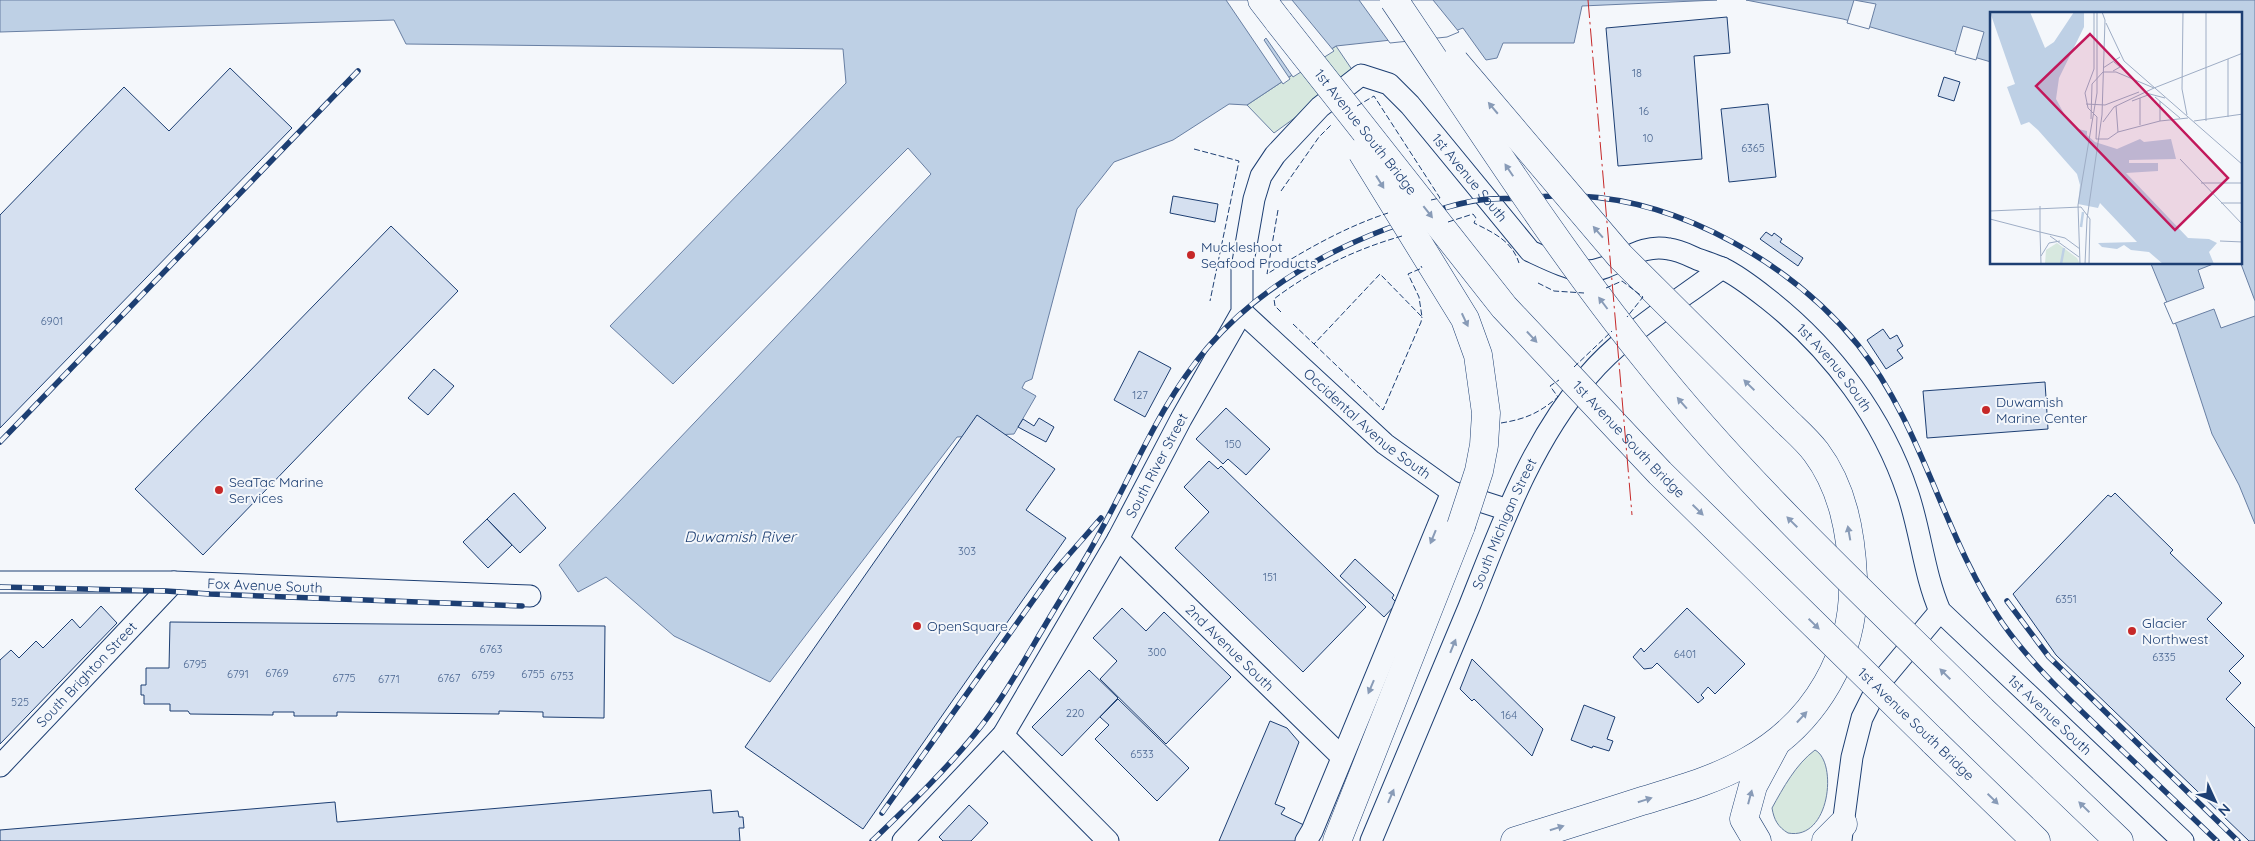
<svg xmlns="http://www.w3.org/2000/svg" width="2255" height="841" font-family="Quicksand,sans-serif">
<style>
.green{fill:#d7e8df;stroke:#687fa3}
.water{fill:#bed0e5;stroke:#687fa3}
.pier{fill:#f4f7fb;stroke:#687fa3}
.building{fill:#d5e0f0;stroke:#1d3f73}
.lines{fill:none;stroke-linecap:round;stroke-linejoin:round}
.minor-casing{stroke:#1d3f73;stroke-width:23}
.highway-casing{stroke:#1d3f73;stroke-width:29}
.minor{stroke:#f4f7fb;stroke-width:21}
.highway{stroke:#f4f7fb;stroke-width:28}
.rail-casing{stroke:#1d3f73;stroke-width:5.5}
.rail{stroke:#f4f7fb;stroke-width:4;stroke-dasharray:11;stroke-linecap:butt}
.highway-bridge-casing{stroke:#1d3f73;stroke-width:29;stroke-linecap:butt}
.highway-bridge{stroke:#f4f7fb;stroke-width:28}
.fence{stroke:#1d3f73;stroke-width:1;stroke-dasharray:6 2.5;stroke-linecap:butt}
.power{stroke:#c62828;stroke-width:1;stroke-dasharray:18 4 2.5 4;stroke-linecap:butt}
.oneway{fill:#889bb7}
.poi-dot{fill:#c62828;stroke:#f4f7fb;stroke-width:2}
.labels{text-anchor:middle;dominant-baseline:central;stroke-width:4;stroke-linejoin:round;paint-order:stroke}
.number-label{font-size:11px;fill:#4b6792}
.street-label{font-size:14px;fill:#1d3f73;stroke:#f4f7fb}
.poi-label{font-size:14px;fill:#1d3f73;stroke:#f4f7fb;text-anchor:start}
.water-label{font-size:15px;font-style:italic;fill:#1d3f73;stroke:#f4f7fb}
.inset-river{fill:none;stroke:#bed0e5;stroke-width:2.5}
.inset-road{fill:none;stroke:#9eadc5;stroke-width:1}
.view{fill:#c2185b;fill-opacity:0.15;stroke:#c2185b;stroke-width:2.5}
.inset-edge{fill:none;stroke:#1d3f73;stroke-width:2.5}
</style>
<rect width="100%" height="100%" fill="#f4f7fb"/>
<path class="green" d="M1336,46L1355,74L1274,133L1247,105Z
M1815,750C1838,762 1830,841 1788,833C1778,827 1774,820 1772,808C1783,788 1796,764 1815,750Z"/>
<path class="water" d="M0,0H1717L1582,6L1574,43H1503L1497,58L1486,60L1463,28L1447,34L1336,46L1247,105L1229,104L1173,140L1114,162L1077,209L1032,379L1025,382L1022,388L1036,396L1014,434L957,437L770,682L674,636L606,577L578,592L559,565L931,174L908,148L673,384L610,326L846,83L843,49L406,44L394,20L0,32Z
M1746,0H2255V524L2239,485L2212,434L2177,327L2151,264H2241V14H1991V62L1843,19Z"/>
<path class="pier" d="M1226,0H1292L1334,51L1293,77L1266,38L1264,40L1290,79L1283,84Z
M1359,0H1433L1459,32L1447,37L1390,43Z
M1854,0L1876,4L1869,29L1847,23Z
M1963,26L1984,32L1976,60L1955,54Z
M2213,264H2241L2255,301V316L2221,328L2214,309L2173,324L2164,303L2204,288L2198,270Z"/>
<path class="building" d="M1727,17L1730,53L1694,56L1702,159L1618,166L1606,28Z
M230,68L292,128L0,428V215L124,87L169,131Z
M1944,77L1960,82L1954,101L1938,96Z
M1768,104L1776,177L1729,182L1721,109Z
M1173,196L1218,204L1215,222L1170,213Z
M391,226L458,291L203,555L135,489Z
M1766,232L1772,236L1774,233L1782,239L1780,242L1803,258L1798,266L1760,239Z
M1883,329L1890,339L1897,335L1903,346L1897,350L1903,358L1886,369L1867,340Z
M1139,351L1171,368L1145,417L1114,400Z
M434,369L454,386L428,415L408,398Z
M2045,382L2048,429L1927,438L1923,391Z
M1226,408L1270,449L1246,475L1228,459L1223,464L1196,439Z
M977,415L1055,469L1026,510L1066,538L863,829L745,747Z
M1039,418L1054,427L1046,442L1018,427L1023,419L1034,426Z
M1209,461L1218,469L1221,466L1366,607L1303,672L1175,548L1209,512L1184,487Z
M514,493L546,528L520,553L487,519Z
M2115,493L2173,550L2170,553L2222,603L2207,619L2244,656L2229,671L2241,683L2226,699L2255,728V841H2249L2056,655L2013,594L2108,495L2111,497Z
M487,519L512,545L488,568L463,542Z
M1355,559L1394,595L1392,598L1397,603L1384,617L1340,576Z
M101,606L117,623L0,744V660L11,650L19,658L36,641L43,648L72,619L80,628Z
M1122,608L1146,631L1164,612L1231,677L1166,744L1100,679L1117,661L1093,638Z
M1687,608L1745,664L1715,694L1708,687L1701,695L1704,698L1698,703L1657,663L1652,668L1644,669L1633,657L1641,648L1644,652Z
M170,622L605,626L604,718L543,717V712L499,711V714L337,712V716H294V712H273V715L190,714L188,711H170V704H144V695H141V685H146V668H169Z
M1472,659L1543,729L1532,756L1474,699L1472,701L1460,689Z
M1089,670L1118,698L1062,756L1032,727Z
M1118,699L1189,768L1157,801L1095,739L1109,725L1100,717Z
M1584,705L1615,717L1607,739L1613,741L1609,751L1593,746L1592,748L1571,740Z
M1270,721L1287,728L1299,742L1275,804L1285,808L1281,814L1306,826L1298,841H1219Z
M711,790L713,813L738,811L739,817H743L744,828H739L740,841H0V830L335,802L337,822Z
M969,805L988,823L971,841H943L939,837Z"/>
<g class="lines">
<g class="minor-casing">
<g id="minor">
<path id="s1" d="M1242,312L1385,444L1452,492L1508,510"/>
<path id="s2" d="M1118,539L1342,757"/>
<path id="s3" d="M0,582H174L530,596"/>
<path d="M1003,735L1108,841"/>
<path id="s4" d="M0,766L174,582"/>
<path d="M1841,840L1852,757L1862,718L1879,684L1940,611"/>
<path id="s5" d="M903,841L1003,735L1118,539L1181,419L1242,312V268L1254,199L1261,176L1275,155L1320,107L1361,75L1389,84L1410,105L1530,251C1543,257 1573,272 1587,271C1617,270 1637,242 1669,249C1679,250 1688,255 1697,259C1706,262 1714,265 1722,268C1739,276 1755,289 1769,300C1832,350 1883,418 1908,494C1921,533 1924,574 1940,611L2183,841"/>
<path d="M1306,841L1312,831L1452,492"/>
<path id="s6" d="M1371,841C1404,763 1437,685 1469,607C1501,527 1530,444 1587,377C1624,333 1677,302 1722,268"/>
</g>
</g>
<g class="highway-casing">
<path id="highway" d="M1262,0L1279,22
M1980,708L2119,841
M1933,741L2036,841
M1337,841L1461,526
M1515,841C1557,828 1599,815 1642,801C1678,790 1715,780 1748,761C1816,723 1856,654 1853,577C1851,533 1843,488 1816,452C1807,440 1794,429 1784,419
M1757,841L1744,819L1753,786L1775,745
M1826,841L1843,824"/>
</g>
<use href="#minor" class="minor"/>
<use href="#highway" class="highway"/>
<g class="rail-casing">
<path id="rail" d="M0,442L358,71
M0,587L166,591L210,594L522,606
M2007,601L2049,657L2238,841
M882,813L1052,574L1101,518
M872,841C907,807 943,773 974,735C1001,702 1022,664 1044,627C1062,596 1082,566 1099,534C1134,471 1160,403 1208,347C1256,291 1318,255 1386,229C1416,218 1449,204 1480,200C1493,198 1507,199 1520,198C1539,197 1559,195 1579,196C1683,201 1793,265 1858,345C1924,428 1943,537 2003,624C2032,665 2068,698 2103,732C2141,768 2179,805 2217,841"/>
</g>
<use href="#rail" class="rail"/>
<g class="highway-bridge-casing">
<g id="highway-bridge">
<path d="M1394,0C1476,121 1555,246 1647,360C1747,486 1866,595 1980,708"/>
<path id="s7" d="M1279,22L1504,307L1660,473L1933,741"/>
<path d="M1455,62L1620,256L1784,419"/>
<path d="M1362,152L1465,319L1478,355L1486,413L1484,445L1479,471L1461,526"/>
</g>
</g>
<use href="#highway-bridge" class="highway-bridge"/>
<path class="fence" d="M1357,106L1374,96L1440,198L1431,200
M1194,149L1239,161L1210,301
M1281,191L1319,137L1332,124
M1278,210L1267,274C1305,250 1345,227 1388,213
M1448,222L1473,214L1476,218L1474,223C1494,233 1512,241 1519,263
M1538,283L1554,291L1584,293
M1606,288L1622,281L1643,297L1627,317
M1281,312L1275,306L1274,299C1312,270 1356,249 1402,236
M1293,324L1314,344L1380,274L1422,317L1419,297L1408,274L1422,268L1421,266
M1314,344L1383,410L1421,322L1422,317
M1574,367L1612,331
M1501,423C1526,419 1539,413 1558,397L1550,386L1559,380"/>
<path class="power" d="M1588,0L1632,515"/>
</g>
<defs><path id="oneway-solid" d="M-6-.8H1V-3.2L6.5 0L1 3.2V.8H-6Z" transform="scale(1.25)"/></defs>
<g class="oneway">
<use href="#oneway-solid" transform="translate(1493 108) rotate(-130)"/>
<use href="#oneway-solid" transform="translate(1509 170) rotate(-124)"/>
<use href="#oneway-solid" transform="translate(1380 182) rotate(58)"/>
<use href="#oneway-solid" transform="translate(1428 212) rotate(52)"/>
<use href="#oneway-solid" transform="translate(1598 232) rotate(-131)"/>
<use href="#oneway-solid" transform="translate(1603 303) rotate(-127)"/>
<use href="#oneway-solid" transform="translate(1465 320) rotate(65)"/>
<use href="#oneway-solid" transform="translate(1532 337) rotate(47)"/>
<use href="#oneway-solid" transform="translate(1749 385) rotate(-136)"/>
<use href="#oneway-solid" transform="translate(1682 403) rotate(-131)"/>
<use href="#oneway-solid" transform="translate(1698 510) rotate(44)"/>
<use href="#oneway-solid" transform="translate(1792 522) rotate(-135)"/>
<use href="#oneway-solid" transform="translate(1849 533) rotate(-100)"/>
<use href="#oneway-solid" transform="translate(1433 537) rotate(112)"/>
<use href="#oneway-solid" transform="translate(1814 624) rotate(44)"/>
<use href="#oneway-solid" transform="translate(1453 646) rotate(-68)"/>
<use href="#oneway-solid" transform="translate(1945 674) rotate(-135)"/>
<use href="#oneway-solid" transform="translate(1371 687) rotate(113)"/>
<use href="#oneway-solid" transform="translate(1802 717) rotate(-47)"/>
<use href="#oneway-solid" transform="translate(1391 796) rotate(-67)"/>
<use href="#oneway-solid" transform="translate(1750 797) rotate(-75)"/>
<use href="#oneway-solid" transform="translate(1993 799) rotate(44)"/>
<use href="#oneway-solid" transform="translate(1645 800) rotate(-17)"/>
<use href="#oneway-solid" transform="translate(2084 807) rotate(-136)"/>
<use href="#oneway-solid" transform="translate(1557 828) rotate(-17)"/>
</g>
<g class="poi-dot">
<circle cx="1191" cy="255" r="5"/>
<circle cx="1986" cy="410" r="5"/>
<circle cx="219" cy="490" r="5"/>
<circle cx="917" cy="626" r="5"/>
<circle cx="2132" cy="631" r="5"/>
</g>
<g class="labels">
<g class="number-label">
<text x="1637" y="73">18</text>
<text x="1644" y="111">16</text>
<text x="1648" y="138">10</text>
<text x="1753" y="148">6365</text>
<text x="52" y="321">6901</text>
<text x="1140" y="395">127</text>
<text x="1233" y="444">150</text>
<text x="967" y="551">303</text>
<text x="1270" y="577">151</text>
<text x="2066" y="599">6351</text>
<text x="491" y="649">6763</text>
<text x="1157" y="652">300</text>
<text x="1685" y="654">6401</text>
<text x="2164" y="657">6335</text>
<text x="195" y="664">6795</text>
<text x="277" y="673">6769</text>
<text x="238" y="674">6791</text>
<text x="533" y="674">6755</text>
<text x="483" y="675">6759</text>
<text x="562" y="676">6753</text>
<text x="344" y="678">6775</text>
<text x="449" y="678">6767</text>
<text x="389" y="679">6771</text>
<text x="20" y="702">525</text>
<text x="1075" y="713">220</text>
<text x="1509" y="715">164</text>
<text x="1142" y="754">6533</text>
</g>
<g class="street-label">
<text stroke="none"><textPath href="#s7" startOffset="140">1st Avenue South Bridge</textPath></text>
<text stroke="none"><textPath href="#s5" startOffset="1066">1st Avenue South</textPath></text>
<text stroke="none"><textPath href="#s5" startOffset="1516">1st Avenue South</textPath></text>
<text stroke="none"><textPath href="#s1" startOffset="168">Occidental Avenue South</textPath></text>
<text stroke="none"><textPath href="#s7" startOffset="545">1st Avenue South Bridge</textPath></text>
<text stroke="none"><textPath href="#s5" startOffset="456">South River Street</textPath></text>
<text stroke="none"><textPath href="#s6" startOffset="344">South Michigan Street</textPath></text>
<text stroke="none"><textPath href="#s3" startOffset="265">Fox Avenue South</textPath></text>
<text stroke="none"><textPath href="#s2" startOffset="156">2nd Avenue South</textPath></text>
<text stroke="none"><textPath href="#s4" startOffset="126">South Brighton Street</textPath></text>
<text stroke="none"><textPath href="#s5" startOffset="1936">1st Avenue South</textPath></text>
<text transform="translate(1916 724) rotate(44)">1st Avenue South Bridge</text>
</g>
<g class="poi-label">
<text x="1201" y="247">Muckleshoot<tspan x="1201" dy="16">Seafood Products</tspan></text>
<text x="1996" y="402">Duwamish<tspan x="1996" dy="16">Marine Center</tspan></text>
<text x="229" y="482">SeaTac Marine<tspan x="229" dy="16">Services</tspan></text>
<text x="2142" y="623">Glacier<tspan x="2142" dy="16">Northwest</tspan></text>
<text x="927" y="626">OpenSquare</text>
</g>
<g class="water-label">
<text x="740" y="536">Duwamish River</text>
</g>
</g>
<g transform="translate(1990 12)">
<rect width="252" height="252" fill="#f4f7fb"/>
<path d="M67,231L87,246L90,252H55L56,238Z" fill="#d7e8df"/>
<path d="M0,0H40L55,36L64,30L84,0H94V15L69,66L66,87L77,107L88,117L97,119V123L105,130L127,137L150,127L154,130L181,127L186,147L139,148V151H168V159L136,161L198,226L219,227L227,231L219,240L224,252H173L159,240L141,238L134,233L127,237L112,235L108,231L147,230L110,191L108,196L88,192L90,173L87,162L48,118L39,110L31,113L17,75L25,72Z" fill="#bed0e5"/>
<path class="inset-river" d="M91,215L93,200M71,252L74,236"/>
<path class="inset-road" d="M104,0V57L95,81L98,96L107,105L106,127H118L128,120L170,109L198,106M193,0L192,77L197,103M116,11L134,49L253,153M113,56L130,45M123,59L130,55L124,50M164,76L253,41M156,81L175,86M165,85L190,106M142,89L158,83M96,92L115,93L149,80M126,94L128,120M238,105V47M101,107L102,72L113,60H126L164,76M170,109V89M204,109L253,102M216,109V0M113,110L124,95L164,76M150,113V86M190,147L253,213M211,171H253M231,191H253M0,199L91,195L100,207L99,252M0,207L50,220L51,252M50,220V194M50,220L75,226L90,237M60,224L89,245M230,229L253,230M51,244L59,231L70,229M90,252L88,193L107,81V0M95,252L97,207L112,103L115,8L112,0"/>
<path class="view" d="M100,22L238,166L185,218L46,74Z"/>
<rect width="252" height="252" class="inset-edge"/>
</g>
<g transform="translate(2215 801) rotate(134)" stroke="#f4f7fb" stroke-width="4" paint-order="stroke">
<path d="M0-4L9 19L0 12L-9 19Z" fill="#1d3f73"/>
<text y="-8" font-size="14" font-weight="bold" text-anchor="middle" fill="#1d3f73">N</text>
</g>
</svg>
